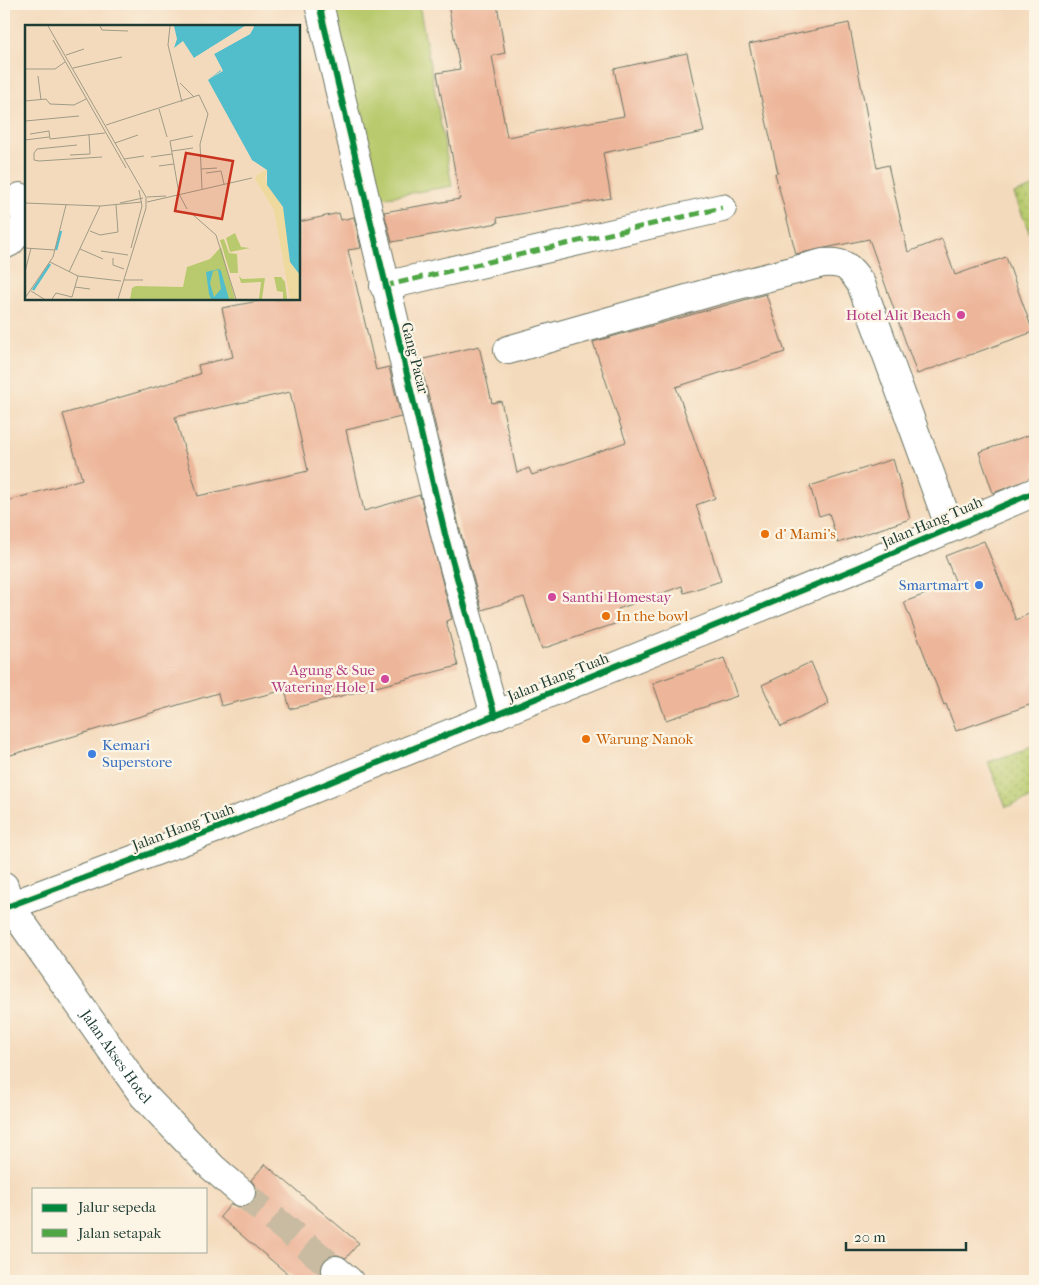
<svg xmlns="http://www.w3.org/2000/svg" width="1039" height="1285" font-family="'IM FELL French Canon',serif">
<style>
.grass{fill:url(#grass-dots);stroke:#6c8450}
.park{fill:#b8ca6d;stroke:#6c8450}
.building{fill:#edb69a;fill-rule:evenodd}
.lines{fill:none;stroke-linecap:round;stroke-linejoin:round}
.minor-tunnel{stroke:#c9bba1;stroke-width:28;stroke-dasharray:28 14;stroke-linecap:butt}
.minor-casing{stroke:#6a7464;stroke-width:30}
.minor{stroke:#fff;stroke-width:28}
.quiet{stroke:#4fa644;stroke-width:5;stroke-dasharray:10 5;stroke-linecap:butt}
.cycleway-casing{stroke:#fcf5e5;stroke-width:9}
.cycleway{stroke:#00873e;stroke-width:6}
.hotel-dot{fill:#d1479c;stroke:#fcf5e5;stroke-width:2}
.food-dot{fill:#e8710a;stroke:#fcf5e5;stroke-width:2}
.shop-dot{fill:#3f7fe0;stroke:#fcf5e5;stroke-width:2}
.labels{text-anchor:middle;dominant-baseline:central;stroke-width:4.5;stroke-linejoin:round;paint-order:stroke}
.hotel-label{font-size:15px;fill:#b23c85;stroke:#fcf5e5;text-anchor:end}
.street-label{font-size:15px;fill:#1f3d34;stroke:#fcf5e5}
.food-label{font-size:15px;fill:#c56008;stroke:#fcf5e5;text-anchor:start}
.shop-label{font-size:15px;fill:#366cbe;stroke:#fcf5e5;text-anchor:end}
.inset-river{fill:none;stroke:#52becc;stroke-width:2.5}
.inset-road{fill:none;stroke:#9f9b86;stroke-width:1}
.view{fill:#c8321e;fill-opacity:0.15;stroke:#c8321e;stroke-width:2.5}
.inset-edge{fill:none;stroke:#1f3d34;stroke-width:2.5}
</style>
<defs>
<pattern id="grass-dots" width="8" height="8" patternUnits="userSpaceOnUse" patternTransform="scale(1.25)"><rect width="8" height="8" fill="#b8ca6d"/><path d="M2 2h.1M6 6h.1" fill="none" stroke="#95a55a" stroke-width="1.8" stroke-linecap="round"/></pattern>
</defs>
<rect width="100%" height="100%" fill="#fcf5e5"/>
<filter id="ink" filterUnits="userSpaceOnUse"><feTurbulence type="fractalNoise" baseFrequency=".02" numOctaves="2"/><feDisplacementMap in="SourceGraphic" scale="10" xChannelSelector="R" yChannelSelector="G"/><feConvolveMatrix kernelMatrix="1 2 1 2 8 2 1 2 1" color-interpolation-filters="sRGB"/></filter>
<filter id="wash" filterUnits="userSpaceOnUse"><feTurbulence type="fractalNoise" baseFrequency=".0096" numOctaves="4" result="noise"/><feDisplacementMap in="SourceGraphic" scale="20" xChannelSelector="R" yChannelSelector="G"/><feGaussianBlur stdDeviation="1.12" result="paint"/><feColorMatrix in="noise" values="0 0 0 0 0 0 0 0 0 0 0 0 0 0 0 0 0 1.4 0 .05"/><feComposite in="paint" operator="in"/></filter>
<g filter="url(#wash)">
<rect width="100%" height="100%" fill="#f4dabc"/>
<path class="grass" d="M1035,186V247L1014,194Z
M1035,746V797L1006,807L988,762Z"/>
<path class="park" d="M328,4H419L452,186L365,201Z"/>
<g id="blocks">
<path class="building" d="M448,4H497L505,53L492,56L507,137L624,116L614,69L687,53L704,132L603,153L611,198L497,218L498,223L392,242L384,212L460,199L437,73L460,69Z
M849,23L877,168L888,165L908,252L942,239L955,275L1006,257L1033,332L917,374L869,239L796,254L775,173H778L749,44Z
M339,213L341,220L354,217L361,248L348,250L376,370L389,367L401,417L346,430L364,511L420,495L452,619L446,621L458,666L290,709L285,690L221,706L218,693L4,757V502L82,479L63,414L200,374L198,365L233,357L222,308L269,299H299V222ZM290,392L308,471L198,496L175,417Z
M766,294L785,352L676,387L715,498L696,505L721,581L684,593L682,586L618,609L623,621L542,649L524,597L482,610L460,530L420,360L479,346L492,403L501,401L517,473L529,468L532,475L626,442L593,342Z
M1035,433V477L993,493L979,452Z
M893,459L910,519L838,543L829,513L819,516L810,486Z
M984,541L1016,620L1035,611V703L956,731L946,704L944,705L904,602L956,583L945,556Z
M724,658L737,696L666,720L653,683Z
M811,662L829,704L781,727L762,685Z
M265,1164L359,1243L346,1258L338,1255H331L324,1260L321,1268V1275L325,1281H296L220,1217L231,1204L238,1207H246L253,1202L256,1195V1187L251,1180Z"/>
</g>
</g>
<g filter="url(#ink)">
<use href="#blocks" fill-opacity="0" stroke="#6a7464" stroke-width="1"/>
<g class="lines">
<path class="minor-tunnel" d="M241,1192L336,1270"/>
<g class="minor-casing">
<g id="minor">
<path d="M319,4L445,534L495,716"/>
<path d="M20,197L26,222"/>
<path d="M4,245L10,242L26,223"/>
<path d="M384,286L722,208"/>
<path d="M508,350L715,291L823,263C844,261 850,267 861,284L950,528"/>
<path id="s1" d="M4,886L10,906L143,1095L212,1167L241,1192"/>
<path d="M4,908L215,829L857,568L1035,492"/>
<path d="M336,1270L349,1281"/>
</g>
</g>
<use href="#minor" class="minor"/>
<path class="quiet" d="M384,286L722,208"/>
<g class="cycleway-casing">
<path id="cycleway" d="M319,4L445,534L495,716
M4,908L215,829L857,568L1035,492"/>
</g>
<use href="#cycleway" class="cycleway"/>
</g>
</g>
<g class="hotel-dot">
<circle cx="961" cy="315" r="5"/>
<circle cx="552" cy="597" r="5"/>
<circle cx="385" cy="679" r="5"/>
</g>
<g class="food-dot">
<circle cx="765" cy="534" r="5"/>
<circle cx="606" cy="616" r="5"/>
<circle cx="586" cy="739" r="5"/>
</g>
<g class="shop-dot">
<circle cx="979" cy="585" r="5"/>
<circle cx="92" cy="754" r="5"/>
</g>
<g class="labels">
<g class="hotel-label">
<text x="951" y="315">Hotel Alit Beach</text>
<text x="562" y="597" text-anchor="start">Santhi Homestay</text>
<text x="375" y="670">Agung &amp; Sue<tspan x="375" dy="17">Watering Hole I</tspan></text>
</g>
<g class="street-label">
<text transform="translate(415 358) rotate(76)">Gang Pacar</text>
<text transform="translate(932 522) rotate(-23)">Jalan Hang Tuah</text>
<text transform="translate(558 677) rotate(-22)">Jalan Hang Tuah</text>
<text transform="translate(183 827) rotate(-21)">Jalan Hang Tuah</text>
<text stroke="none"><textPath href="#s1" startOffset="205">Jalan Akses Hotel</textPath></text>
</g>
<g class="food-label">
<text x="775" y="534">d' Mami's</text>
<text x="616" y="616">In the bowl</text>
<text x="596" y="739">Warung Nanok</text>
</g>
<g class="shop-label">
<text x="969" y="585">Smartmart</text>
<text x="102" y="745" text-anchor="start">Kemari<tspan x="102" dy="17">Superstore</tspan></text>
</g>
</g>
<g transform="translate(25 25)">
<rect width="275" height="275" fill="#f4dabc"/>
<path d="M210,208L216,222L225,223L205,227L201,213ZM199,214L204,228L212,229L213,248H205L195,215ZM196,222L210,274H105L107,263L111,261L158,262L162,242L185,234ZM214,251L217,254L240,253L237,274H234L236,257L216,258ZM249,252H256L260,257L262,274H258V267L252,266Z" fill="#b8ca6d"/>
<path d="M242,144L240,154L259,185L265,237L275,250V274H265L249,185L230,154L232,150Z" fill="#eeda9e"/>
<path d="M149,1H220L169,33L158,16L149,23L152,14ZM229,1H275V250L265,237L258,182L242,160V145L227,135L183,55L197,44L189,29L225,9ZM194,244L196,246L204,274H186L184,269L181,247ZM193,245L196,264L189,272L185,258L188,246Z" fill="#52becc" fill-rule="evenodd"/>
<path d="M220,1L216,9L170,35L169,33ZM227,1L229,2L225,9L189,29L198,46L184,54L196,46L187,28L223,7Z" fill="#f4dabc"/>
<path class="inset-river" d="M31,225L36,206M8,265L25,239"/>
<path class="inset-road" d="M23,1L121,172V183L93,274M75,1L77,5L103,6M145,1L143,20L157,77M28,15L101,143M41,30L59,24M48,43L97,32M0,44H30L40,37M13,51L16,75M155,58L169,72M0,76L21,74L25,79L49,80L61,74M134,84L142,112M0,96L54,91M81,100L174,70L183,89L175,119L177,164M5,109L24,106L25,114L80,108M0,115L24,112M90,118L113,110M147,126L168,123M9,128V135L14,136L77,132M9,128L12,124L52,120M45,130L65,129L64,109M126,132L147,129M99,134L119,131M134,141L149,139M176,144L192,143M181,148L196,146L199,159M122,172L141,171M122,177L227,153M0,178L75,181L117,177M95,178L118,173M162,184L154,169L145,116L168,111M166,188L191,210L211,274M65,206L75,210L93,207L91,180M0,223L30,225M106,223L117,181L114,165M55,224L78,234M76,226L103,230M88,233V240L99,244M25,237L53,251L96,256M0,247L6,223M44,247L75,181M99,255H118M50,262L65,264M6,266L19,274M0,273L28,232L41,180M27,274L31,268L47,272L53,251"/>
<path class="view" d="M161,128L208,136L197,194L150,186Z"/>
<rect width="275" height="275" class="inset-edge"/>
</g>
<rect width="1039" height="1285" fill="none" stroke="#fcf5e5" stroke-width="20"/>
<rect x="32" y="1188" width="175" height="65" fill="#fcf5e5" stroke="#a4ab9e"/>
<rect x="42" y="1204" width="25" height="8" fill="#00873e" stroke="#a4ab9e"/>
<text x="78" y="1212" font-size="15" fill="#1f3d34">Jalur sepeda</text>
<rect x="42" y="1229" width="25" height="8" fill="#4fa644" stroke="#a4ab9e"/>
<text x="78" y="1238" font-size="15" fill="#1f3d34">Jalan setapak</text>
<path d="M846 1242v8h120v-8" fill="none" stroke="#1f3d34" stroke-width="2.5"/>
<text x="854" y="1242" font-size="15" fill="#1f3d34" stroke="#fcf5e5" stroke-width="4" paint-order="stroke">20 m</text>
</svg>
